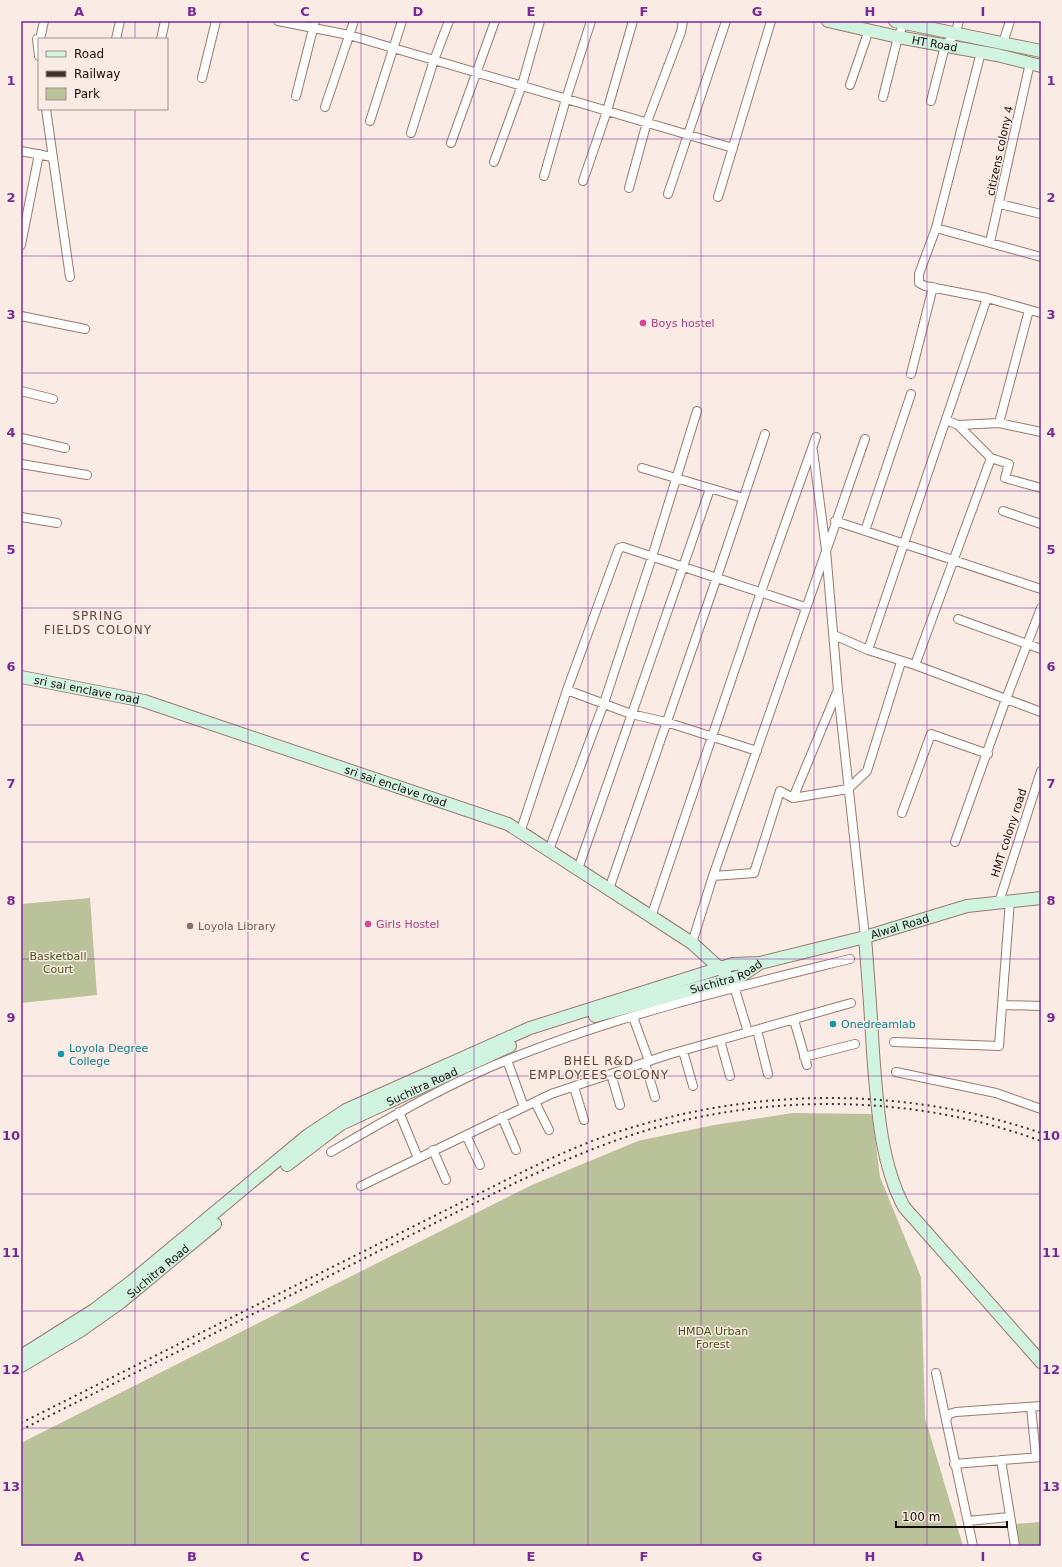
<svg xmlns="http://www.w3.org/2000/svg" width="1062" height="1567" font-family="'DejaVu Sans',sans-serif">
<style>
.green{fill:#bac29a}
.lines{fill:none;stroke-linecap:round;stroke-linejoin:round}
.street-casing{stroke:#9a7a6d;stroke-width:10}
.secondary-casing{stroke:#9a7a6d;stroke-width:14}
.street{stroke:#fff;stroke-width:8}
.secondary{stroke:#d0f4e0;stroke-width:12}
.rail{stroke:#3f332f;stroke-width:2;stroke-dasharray:2 4;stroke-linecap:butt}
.grid{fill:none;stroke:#782899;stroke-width:1;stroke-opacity:0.55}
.hotel-dot{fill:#d1479c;stroke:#faebe5;stroke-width:1.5}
.education-dot{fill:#8d6e63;stroke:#faebe5;stroke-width:1.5}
.culture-dot{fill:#0f9aa8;stroke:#faebe5;stroke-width:1.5}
.labels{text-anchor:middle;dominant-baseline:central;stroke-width:3;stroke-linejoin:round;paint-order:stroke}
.street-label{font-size:11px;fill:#170b07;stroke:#faebe5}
.hotel-label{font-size:11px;fill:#b23c85;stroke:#faebe5;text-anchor:start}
.education-label{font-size:11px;fill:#785e54;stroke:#faebe5;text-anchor:start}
.park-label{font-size:11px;fill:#474f12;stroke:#faebe5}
.culture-label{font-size:11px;fill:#0d838f;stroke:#faebe5;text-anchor:start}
.neighbourhood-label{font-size:12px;letter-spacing:1px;fill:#624539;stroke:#faebe5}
.neatline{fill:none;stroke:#782899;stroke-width:1.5}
.grid-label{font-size:13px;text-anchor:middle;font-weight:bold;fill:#782899}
</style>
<rect width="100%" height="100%" fill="#faebe5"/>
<path class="green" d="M90,898L97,995L21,1003V904Z
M793,1113L872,1114L880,1177L921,1277L925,1418L963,1546H21V1443L532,1185L638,1141L714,1125Z
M1041,1522V1546H1017L1013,1524Z"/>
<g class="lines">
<g class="street-casing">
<path id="street" d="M278,21L349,35L733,148
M41,35L44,21
M37,39L39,56
M116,39L120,21
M161,39L165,21
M1003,43L1010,21
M981,52L936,228L919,274V283L925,286L987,298L1041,313
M202,78L216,21
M850,85L869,30
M296,96L315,21
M883,97L898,37L904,23
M931,101L945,46L955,34L959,21
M325,107L354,21
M46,109L70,277
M370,121L402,21
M411,133L434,60L449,21
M451,143L495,21
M21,151L52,157
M494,162L522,85L540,21
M544,176L566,99L591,21
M583,181L607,111L633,21
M629,188L647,122L681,32L683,21
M668,194L726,21
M718,197L771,21
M1000,204L1041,214
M936,228L1041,257
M990,242L1030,63
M21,245L39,154
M21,316L85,329
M911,374L933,287
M21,391L53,399
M946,420L958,425L991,458L1009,464L1005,478L1041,488
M999,423L1029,310
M958,425L999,423L1041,432
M21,438L65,448
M813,451L826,550L838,691L865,937
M21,464L87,475
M642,468L743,498
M1003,511L1041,524
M21,517L57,523
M835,521L1041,589
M865,531L911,394
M958,619L1041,649
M834,635L868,650L915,665L1041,712
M868,650L987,298
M915,665L991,458
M567,690L631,714L666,722L757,751
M793,798L837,692
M902,813L931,734L988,754
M520,833L567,690L619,548L623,547L805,607
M955,842L1006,699L1041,608
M549,850L604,703L652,557L697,411
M578,869L710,489
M713,876L754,873L780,791L793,798L848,789L867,771L901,662
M609,889L717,577L765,434
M999,902L1041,771
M651,917L761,592L816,437
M692,943L713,876L865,439
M733,983L748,1032
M1002,1005L1041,1006
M633,1017L649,1061
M794,1020L807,1065
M757,1030L768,1074
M720,1040L730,1076
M894,1042L999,1046L1010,900
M683,1051L693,1086
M804,1057L855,1044
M507,1060L524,1107
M645,1063L655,1097
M896,1072L996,1093L1041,1109
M611,1074L620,1105
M574,1087L584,1120
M535,1102L549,1130
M399,1112L418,1158
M502,1117L516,1150
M466,1135L480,1165
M433,1150L446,1180
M331,1152C394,1115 457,1078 525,1053C630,1012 741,986 850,959
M361,1186L551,1094L667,1055L851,1003
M936,1373L946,1420
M1031,1407L1036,1457
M1001,1460L1015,1546
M954,1464L1041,1457
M968,1521L1009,1517
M973,1546L946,1420L949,1414L956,1412L1041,1406"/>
</g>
<g class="secondary-casing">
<g id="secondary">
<path id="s1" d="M828,21L898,37L997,55L1041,66"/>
<path d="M895,21L1041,51"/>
<path id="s2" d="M21,677L144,701L508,824L692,943L725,973"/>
<path d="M865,937C868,975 871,1014 873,1052C877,1103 880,1162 904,1207L1041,1362"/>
<path id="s3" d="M595,1016L741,976L760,963"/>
<path id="s4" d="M287,1165L341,1124L510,1046"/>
<path id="s5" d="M21,1356L94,1310L132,1281L308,1135L346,1110L530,1028L733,964L760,963L865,937L967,906L1041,898"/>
<path id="s6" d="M21,1366L80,1331L121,1302L215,1224"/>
</g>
</g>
<use href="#street" class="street"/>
<use href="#secondary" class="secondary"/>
<path class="rail" d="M21,1423L512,1177C549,1159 587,1141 627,1129C761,1087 907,1087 1041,1133
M21,1430L515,1183C564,1160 613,1139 665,1125C787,1093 922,1097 1041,1141"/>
</g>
<path class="grid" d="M135,21V39M248,21V1546M361,21V1546M474,21V1546M588,21V1546M701,21V1546M814,21V1546M927,21V1546M135,109V1546M21,139H1041M21,256H1041M21,373H1041M21,491H1041M21,608H1041M21,725H1041M21,842H1041M21,959H1041M21,1076H1041M21,1194H1041M21,1311H1041M21,1428H1041"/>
<g class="hotel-dot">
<circle cx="643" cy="323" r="4"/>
<circle cx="368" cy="924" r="4"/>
</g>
<circle class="education-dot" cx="190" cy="926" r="4"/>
<g class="culture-dot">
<circle cx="833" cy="1024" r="4"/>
<circle cx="61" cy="1054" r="4"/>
</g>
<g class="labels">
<g class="street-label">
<text stroke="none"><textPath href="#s1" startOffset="109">HT Road</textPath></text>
<text transform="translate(1000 151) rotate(-78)">citizens colony 4</text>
<text stroke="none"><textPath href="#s2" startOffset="67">sri sai enclave road</textPath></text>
<text stroke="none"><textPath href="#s2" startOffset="391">sri sai enclave road</textPath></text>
<text transform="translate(1009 833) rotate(-72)">HMT colony road</text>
<text stroke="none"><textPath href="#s5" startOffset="994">Alwal Road</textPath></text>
<text stroke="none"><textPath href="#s3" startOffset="137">Suchitra Road</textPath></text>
<text stroke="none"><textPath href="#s4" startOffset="157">Suchitra Road</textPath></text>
<text stroke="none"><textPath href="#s6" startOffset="167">Suchitra Road</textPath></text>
</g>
<g class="hotel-label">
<text x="651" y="323">Boys hostel</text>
<text x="376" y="924">Girls Hostel</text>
</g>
<g class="education-label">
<text x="198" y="926">Loyola Library</text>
</g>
<g class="park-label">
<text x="58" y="956">Basketball<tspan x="58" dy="13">Court</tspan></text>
<text x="713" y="1331">HMDA Urban<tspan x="713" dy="13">Forest</tspan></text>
</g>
<g class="culture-label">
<text x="841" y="1024">Onedreamlab</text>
<text x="69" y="1048">Loyola Degree<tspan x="69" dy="13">College</tspan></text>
</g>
<g class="neighbourhood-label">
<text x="98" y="616">SPRING<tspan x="98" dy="14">FIELDS COLONY</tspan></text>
<text x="599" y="1061">BHEL R&amp;D<tspan x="599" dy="14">EMPLOYEES COLONY</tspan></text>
</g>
</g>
<rect width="1062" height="1567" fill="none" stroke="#faebe5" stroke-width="44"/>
<rect x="38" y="38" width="130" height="72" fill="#faebe5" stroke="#9f918c"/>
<rect x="46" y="51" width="20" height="6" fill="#d0f4e0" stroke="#9f918c"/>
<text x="74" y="58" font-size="12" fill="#170b07">Road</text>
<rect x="46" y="71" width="20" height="6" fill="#3f332f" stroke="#9f918c"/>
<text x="74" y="78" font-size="12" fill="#170b07">Railway</text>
<rect x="46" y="88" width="20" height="12" fill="#bac29a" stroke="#9f918c"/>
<text x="74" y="98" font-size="12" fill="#170b07">Park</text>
<path d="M896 1521v6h111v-6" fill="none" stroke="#170b07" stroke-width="2"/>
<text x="902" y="1521" font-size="12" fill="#170b07" stroke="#faebe5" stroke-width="3" paint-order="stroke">100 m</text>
<rect x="22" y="22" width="1018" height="1523" class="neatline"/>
<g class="grid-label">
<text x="79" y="16">A</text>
<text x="192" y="16">B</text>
<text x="305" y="16">C</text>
<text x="418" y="16">D</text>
<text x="531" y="16">E</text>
<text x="644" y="16">F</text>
<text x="757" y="16">G</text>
<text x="870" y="16">H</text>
<text x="983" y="16">I</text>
<text x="11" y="85">1</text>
<text x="1051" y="85">1</text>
<text x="11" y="202">2</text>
<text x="1051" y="202">2</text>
<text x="11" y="319">3</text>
<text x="1051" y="319">3</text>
<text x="11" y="437">4</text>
<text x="1051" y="437">4</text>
<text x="11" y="554">5</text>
<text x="1051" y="554">5</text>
<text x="11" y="671">6</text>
<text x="1051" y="671">6</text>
<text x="11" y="788">7</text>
<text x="1051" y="788">7</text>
<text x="11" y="905">8</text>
<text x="1051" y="905">8</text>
<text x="11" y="1022">9</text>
<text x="1051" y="1022">9</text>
<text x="11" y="1140">10</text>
<text x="1051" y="1140">10</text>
<text x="11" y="1257">11</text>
<text x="1051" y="1257">11</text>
<text x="11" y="1374">12</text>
<text x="1051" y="1374">12</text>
<text x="11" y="1491">13</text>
<text x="1051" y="1491">13</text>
<text x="79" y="1561">A</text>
<text x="192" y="1561">B</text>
<text x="305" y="1561">C</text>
<text x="418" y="1561">D</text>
<text x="531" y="1561">E</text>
<text x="644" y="1561">F</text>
<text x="757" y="1561">G</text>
<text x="870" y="1561">H</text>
<text x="983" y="1561">I</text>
</g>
</svg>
